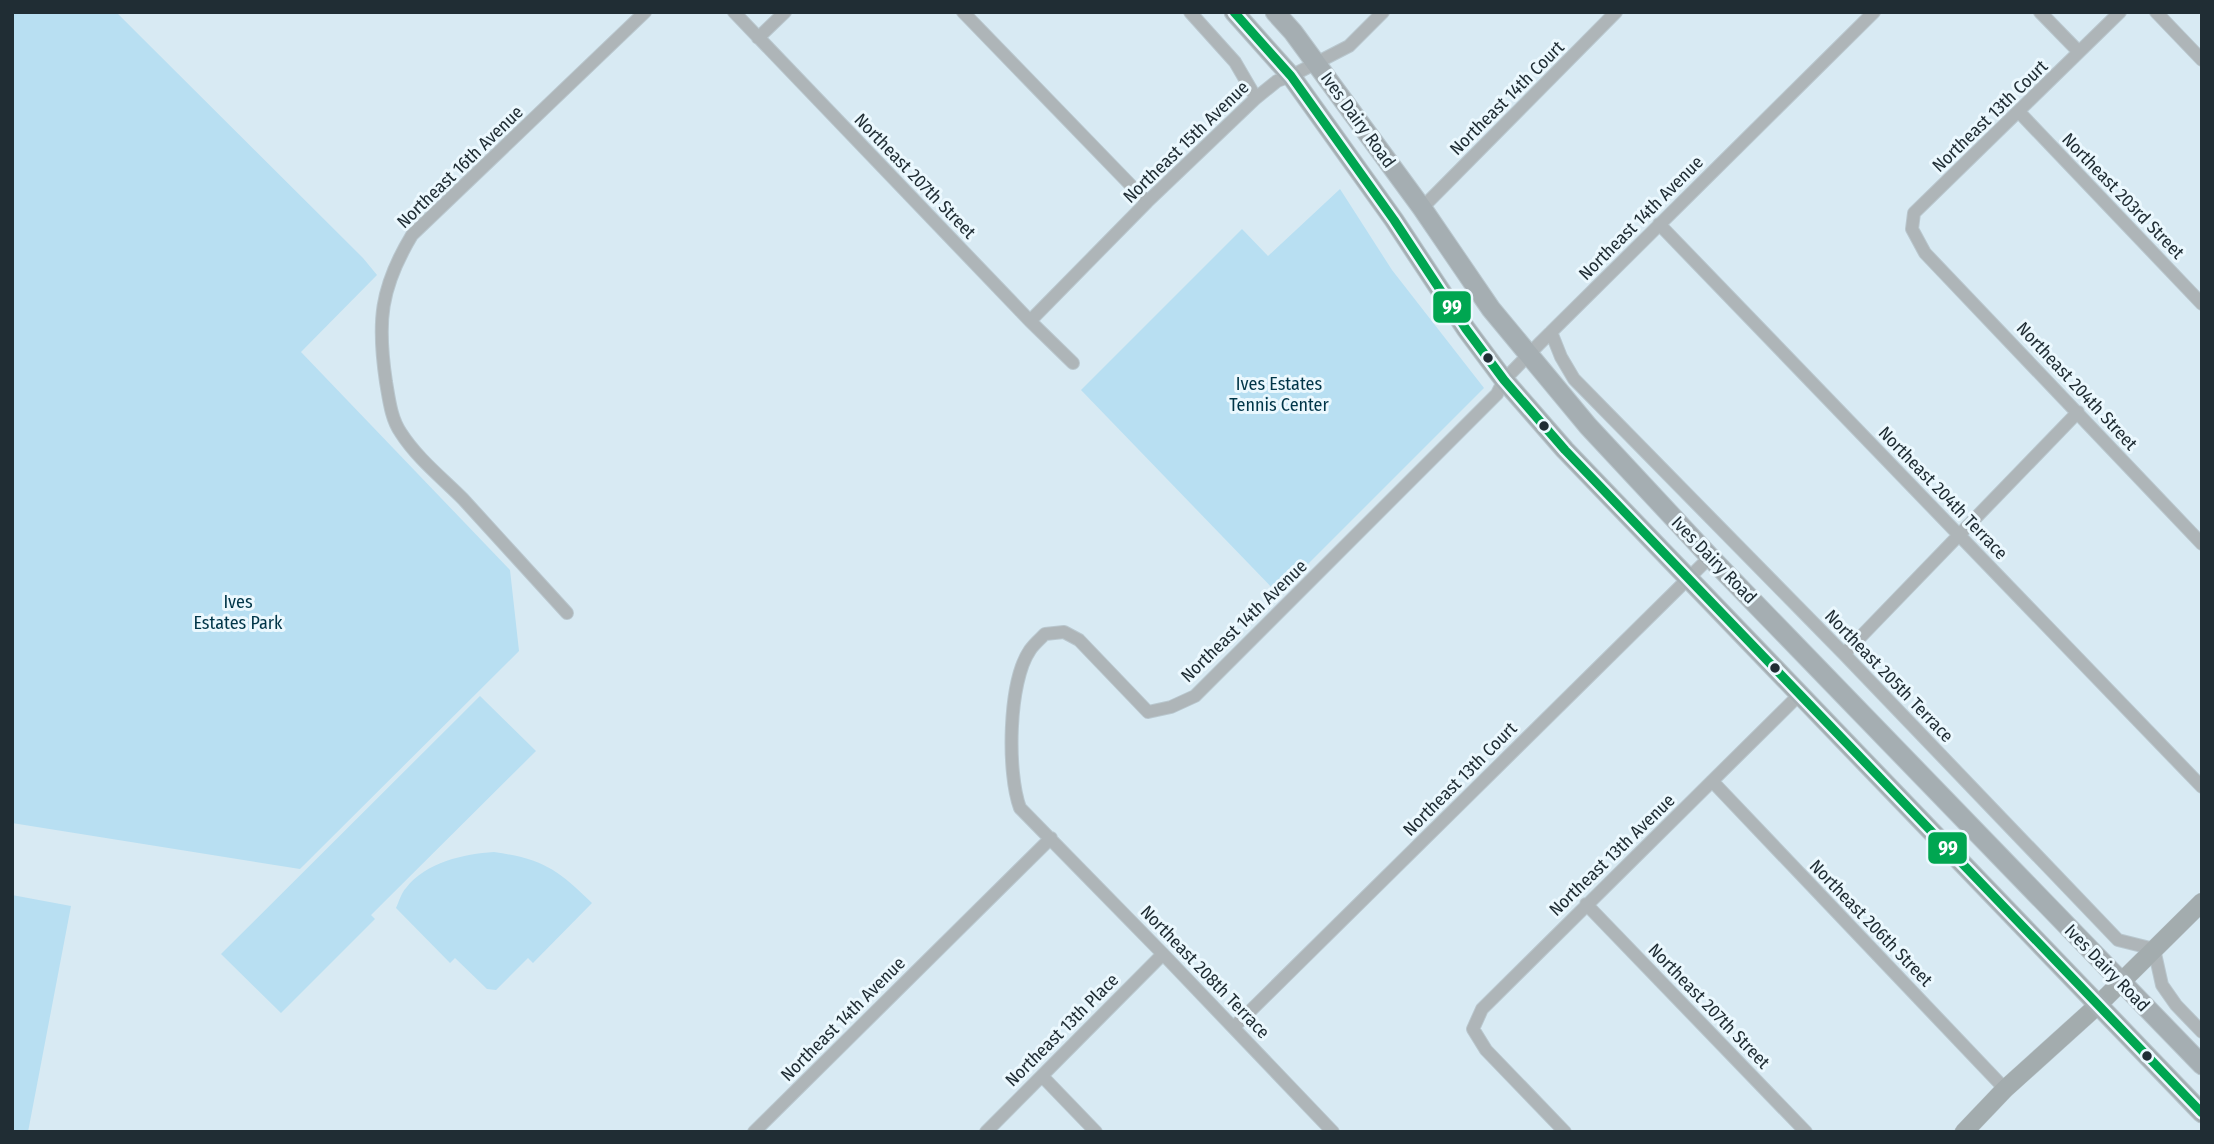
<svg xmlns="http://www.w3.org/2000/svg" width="2214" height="1144" font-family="'Fira Sans Condensed',sans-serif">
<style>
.green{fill:#b8dff2}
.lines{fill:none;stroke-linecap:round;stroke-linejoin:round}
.street-casing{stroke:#b9c7ce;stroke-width:14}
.secondary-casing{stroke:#b9c7ce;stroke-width:19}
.primary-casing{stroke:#b9c7ce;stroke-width:21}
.street{stroke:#aeb5b8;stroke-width:12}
.secondary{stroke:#a3acae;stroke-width:18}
.primary{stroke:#a5aeb2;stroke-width:19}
.bus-1-casing{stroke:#ebf8fe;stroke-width:14}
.bus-1{stroke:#00a651;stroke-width:9}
.bus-dot{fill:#202d34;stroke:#ebf8fe;stroke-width:2.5}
.labels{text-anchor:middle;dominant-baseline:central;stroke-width:6;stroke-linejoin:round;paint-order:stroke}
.street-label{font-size:18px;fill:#202d34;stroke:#ebf8fe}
.park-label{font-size:18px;fill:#003548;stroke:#ebf8fe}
.line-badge{stroke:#ebf8fe;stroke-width:2.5}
.badge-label{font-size:19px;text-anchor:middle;font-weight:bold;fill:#fff}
</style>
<rect width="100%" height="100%" fill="#d8eaf3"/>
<path class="green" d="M12,12H116L363,258L377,275L301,352L510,570L519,651L300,869L12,823Z
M1340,189L1392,270L1484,388L1278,594L1081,390L1242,229L1268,256Z
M480,696L536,751L371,915L375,919L281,1013L221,954Z
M494,852C543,859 557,869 592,903L533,963L528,958L496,990L487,989L455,958L450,963L396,908C399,902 401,893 406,888C426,862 464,854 494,852Z
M12,895L71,906L28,1132H12Z"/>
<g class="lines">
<g class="street-casing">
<path id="street" d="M734,12L1030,321L1073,363
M963,12L1147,202
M1190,12L1235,62L1256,98
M2040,12L2079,52
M2120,12L1914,213L1912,229L1925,253L2202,544
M2156,12L2202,60
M758,38L785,12
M2019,112L2202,304
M1422,208L1616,12
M1659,224L2202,787
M1030,321L1147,202L1256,98L1277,81L1291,76L1349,46L1383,12
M1551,332L1561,357L1574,379L1844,654L2118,940L2154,949L2162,985L2176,1005L2202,1032
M567,613C532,575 498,537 463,499C442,478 417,458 401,433C391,419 389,399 386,382C377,322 380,288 412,235L645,12
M1844,654L2078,412
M1712,781L2005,1089
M1586,904L1806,1132
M1234,1027L1710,557
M1042,1076L1096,1132
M754,1132L1051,838
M986,1132L1163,954
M1333,1132L1163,954L1020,808C1007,773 1008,682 1030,650C1034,644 1040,639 1045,634L1064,632L1079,640L1148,712L1171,707L1195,696L1497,394L1504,380L1539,344L1874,12
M1565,1132L1486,1050L1473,1029L1482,1009L1799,695"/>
</g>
<g class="secondary-casing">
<path id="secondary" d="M1964,1132L2005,1089L2098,1005L2202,902"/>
</g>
<g class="primary-casing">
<path id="primary" d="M1234,12L1291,76L1394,220L1466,329L1504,380L1565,450L2202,1113
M1275,12L1293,32L1422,208L1491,309L1588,426L1710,557L2202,1065"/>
</g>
<use href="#street" class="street"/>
<use href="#secondary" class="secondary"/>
<use href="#primary" class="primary"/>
<g class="bus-1-casing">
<path id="bus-1" d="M1234,12L1291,76L1394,220L1466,329L1504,380L1565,450L2202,1113"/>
</g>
<use href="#bus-1" class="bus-1"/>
</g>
<g class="bus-dot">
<circle cx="1488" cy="358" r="6"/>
<circle cx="1544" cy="426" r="6"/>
<circle cx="1775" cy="668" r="6"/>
<circle cx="2147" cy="1056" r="6"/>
</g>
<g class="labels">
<g class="street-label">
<text transform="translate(1507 98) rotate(-45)">Northeast 14th Court</text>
<text transform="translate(1990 116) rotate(-44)">Northeast 13th Court</text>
<text transform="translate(1358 120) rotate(54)">Ives Dairy Road</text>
<text transform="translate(1186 142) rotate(-44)">Northeast 15th Avenue</text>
<text transform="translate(460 167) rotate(-44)">Northeast 16th Avenue</text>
<text transform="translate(915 176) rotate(46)">Northeast 207th Street</text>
<text transform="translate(2123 196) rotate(46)">Northeast 203rd Street</text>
<text transform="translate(1641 218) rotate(-45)">Northeast 14th Avenue</text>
<text transform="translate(2077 386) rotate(47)">Northeast 204th Street</text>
<text transform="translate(1943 493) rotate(46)">Northeast 204th Terrace</text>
<text transform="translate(1714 560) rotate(46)">Ives Dairy Road</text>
<text transform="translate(1244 621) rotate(-44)">Northeast 14th Avenue</text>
<text transform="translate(1889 676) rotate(46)">Northeast 205th Terrace</text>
<text transform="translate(1460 779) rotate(-45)">Northeast 13th Court</text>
<text transform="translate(1612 855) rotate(-44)">Northeast 13th Avenue</text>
<text transform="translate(1871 923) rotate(46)">Northeast 206th Street</text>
<text transform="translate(2107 968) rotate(46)">Ives Dairy Road</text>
<text transform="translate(1205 972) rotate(46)">Northeast 208th Terrace</text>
<text transform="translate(1709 1006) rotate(46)">Northeast 207th Street</text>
<text transform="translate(843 1019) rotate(-45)">Northeast 14th Avenue</text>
<text transform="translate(1062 1030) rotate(-45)">Northeast 13th Place</text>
</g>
<g class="park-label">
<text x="1279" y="384">Ives Estates<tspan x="1279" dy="21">Tennis Center</tspan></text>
<text x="238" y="602">Ives<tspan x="238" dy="21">Estates Park</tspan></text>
</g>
</g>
<g class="line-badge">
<rect x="1432" y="290" width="40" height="34" rx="7" fill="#00a651"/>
<rect x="1927" y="831" width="41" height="34" rx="7" fill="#00a651"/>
</g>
<g class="badge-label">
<text x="1452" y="314">99</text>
<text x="1948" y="855">99</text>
</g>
<rect width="2214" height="1144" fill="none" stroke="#202d34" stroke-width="28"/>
</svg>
